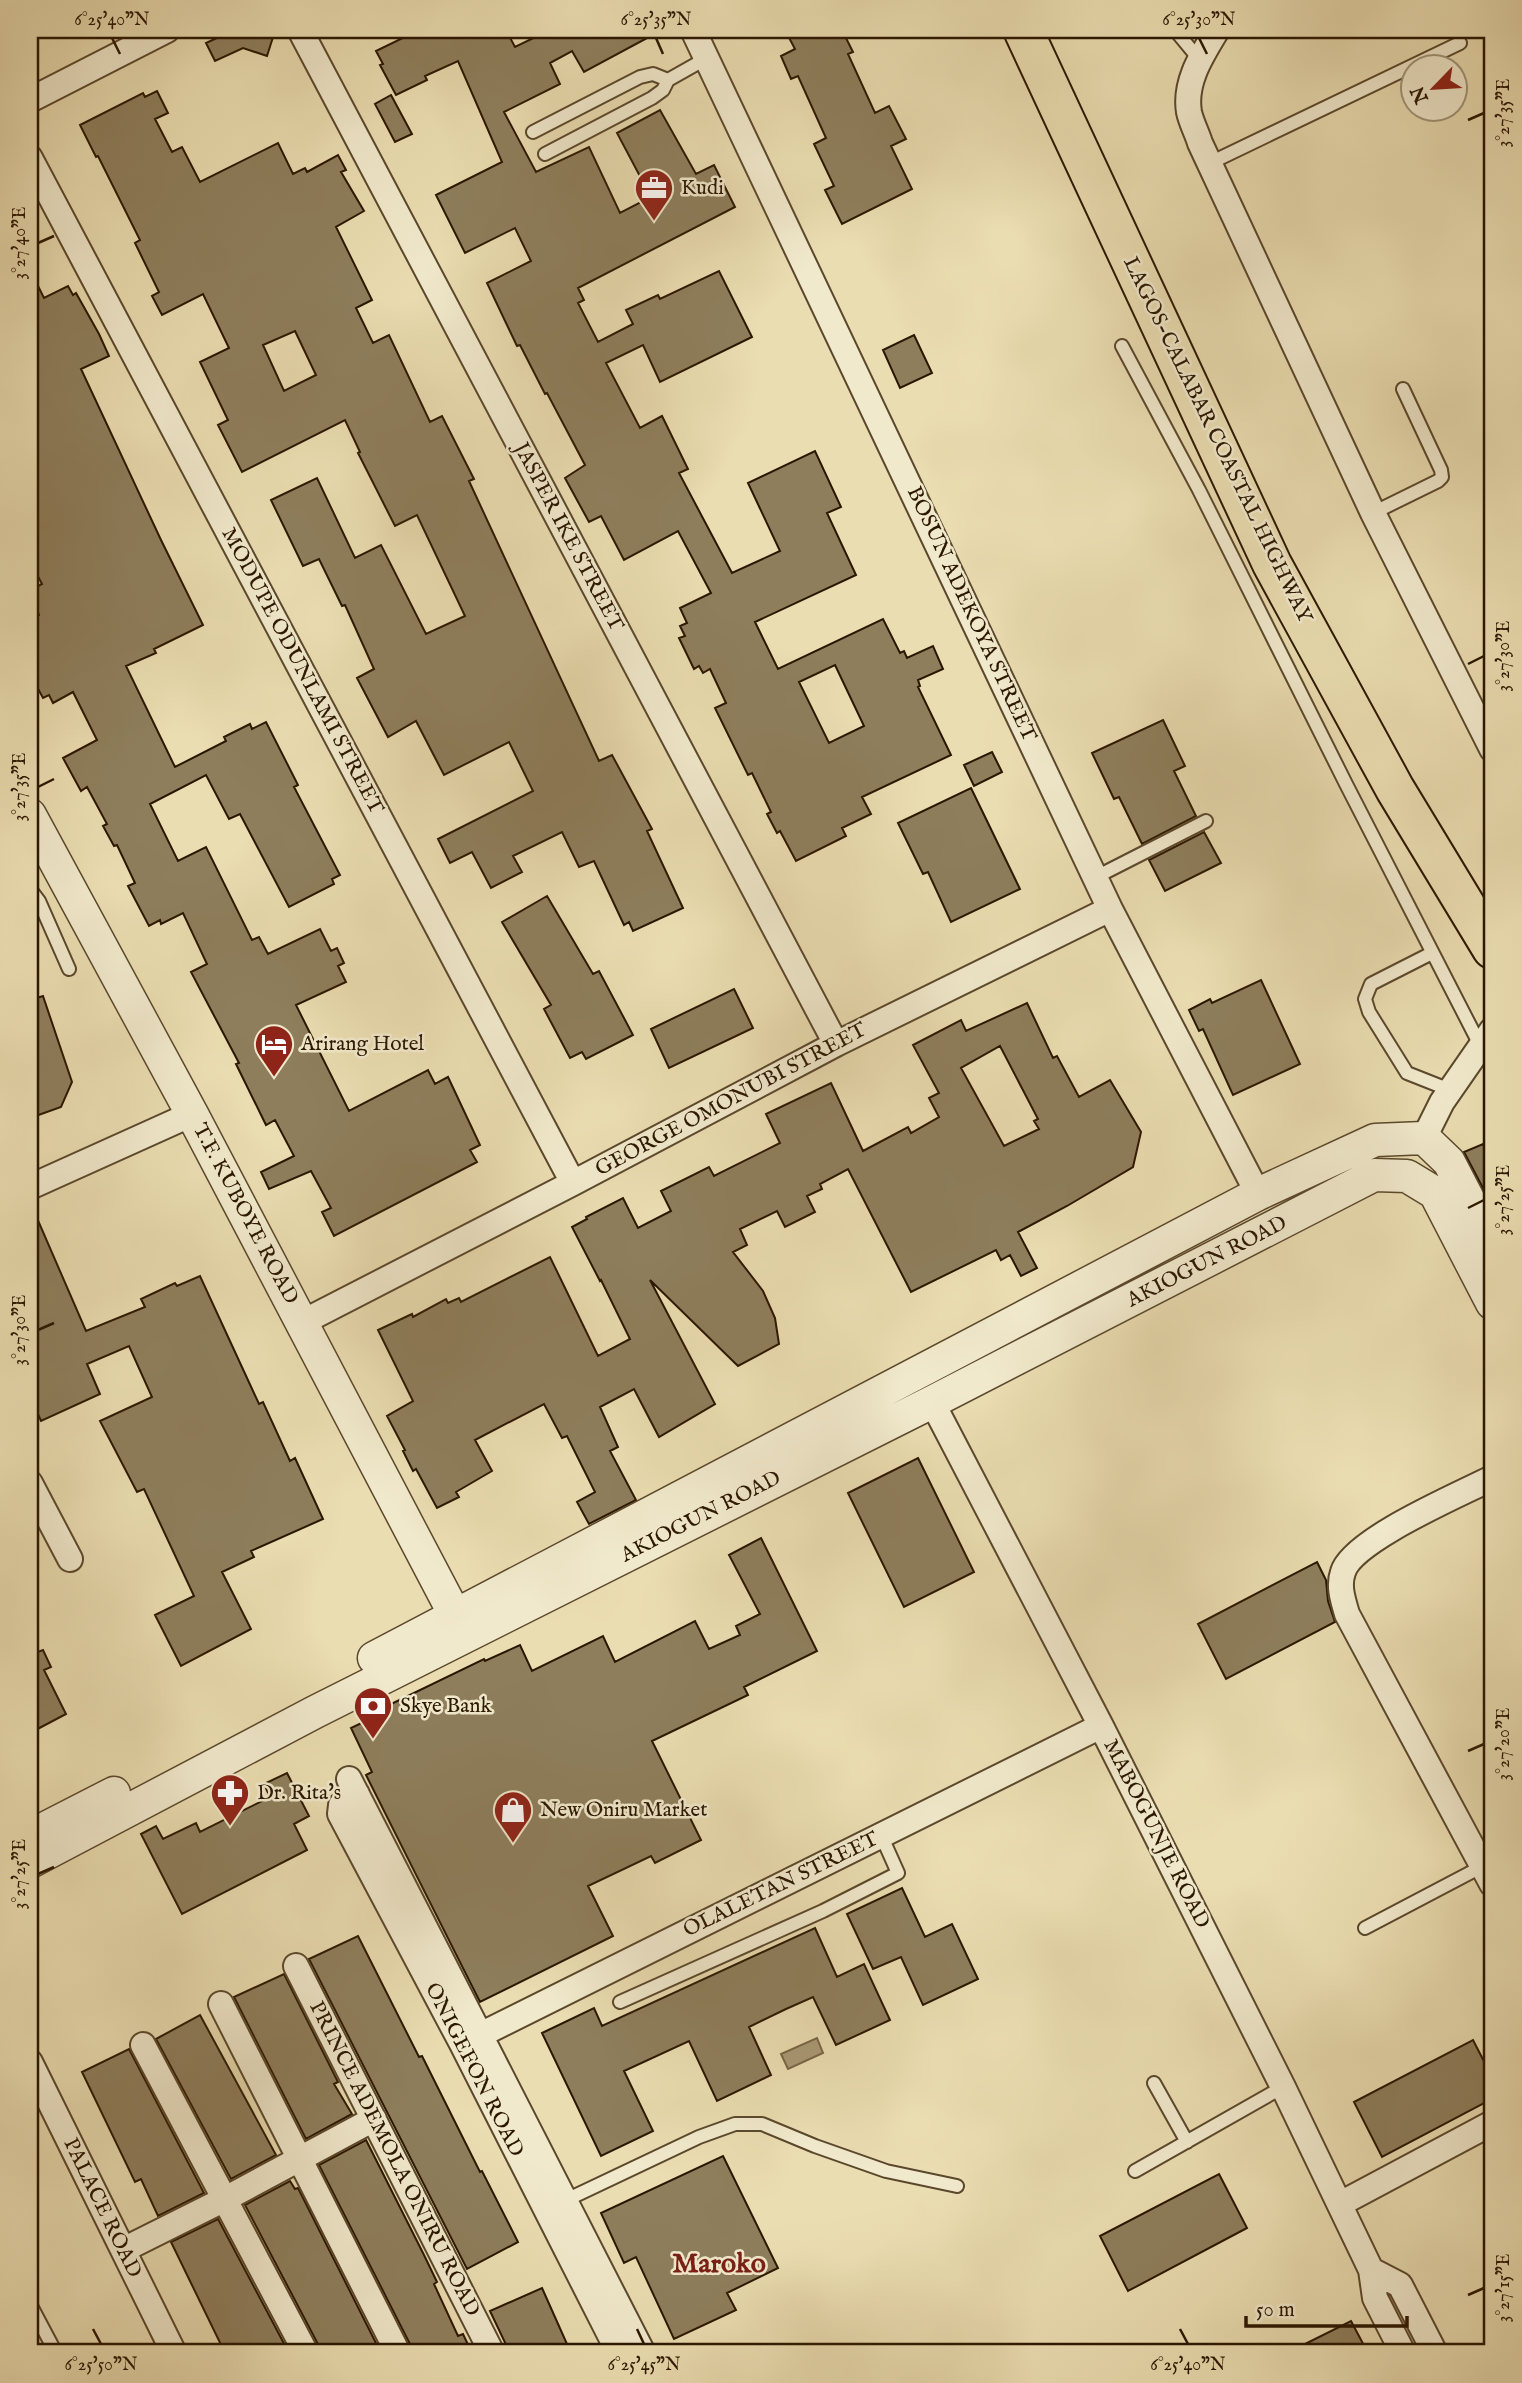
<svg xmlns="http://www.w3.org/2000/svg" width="1522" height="2383" font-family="'IM FELL English',serif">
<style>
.water{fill:#a99a75;stroke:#776646;stroke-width:2}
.building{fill:#8e7e5c;stroke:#2b1700;stroke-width:2;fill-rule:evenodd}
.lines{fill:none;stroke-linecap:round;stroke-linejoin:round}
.service-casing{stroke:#5b482c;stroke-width:16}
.minor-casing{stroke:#5b482c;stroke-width:28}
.tertiary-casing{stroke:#5b482c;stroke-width:35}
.trunk-casing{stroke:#2b1700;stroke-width:42}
.service{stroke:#f1e9cc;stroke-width:12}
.minor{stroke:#f1e9cc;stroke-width:24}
.tertiary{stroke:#f1e9cc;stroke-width:32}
.trunk{stroke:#eaddb1;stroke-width:38}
.ticks{fill:none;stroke:#2b1700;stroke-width:2.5}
.labels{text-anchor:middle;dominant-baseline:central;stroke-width:5;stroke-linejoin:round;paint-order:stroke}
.poi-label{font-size:21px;fill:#2b1700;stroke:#f1e9cc;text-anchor:start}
.street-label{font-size:21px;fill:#2b1700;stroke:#f1e9cc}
.district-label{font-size:28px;font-weight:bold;fill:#7a1f14;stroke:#f1e9cc}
.neatline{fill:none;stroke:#2b1700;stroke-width:2.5}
.ticks-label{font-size:18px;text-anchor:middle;fill:#2b1700}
</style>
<rect width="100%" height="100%" fill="#eaddb1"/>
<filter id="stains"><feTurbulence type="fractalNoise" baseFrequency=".00286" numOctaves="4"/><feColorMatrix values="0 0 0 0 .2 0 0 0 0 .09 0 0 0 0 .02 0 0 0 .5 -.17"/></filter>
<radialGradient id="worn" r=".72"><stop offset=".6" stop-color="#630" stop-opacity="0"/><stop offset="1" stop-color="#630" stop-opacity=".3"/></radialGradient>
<path class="water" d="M817,2038L823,2053L788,2069L781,2054Z"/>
<path class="building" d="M234,30H262L274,34L267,56L243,48L215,61L206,43Z
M419,30H506L515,47L550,30H554L558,38L573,30H662L584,72L572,51L550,63L560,84L504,112L536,172L589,147L620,213L651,197L617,133L660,110L696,174L714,165L735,207L578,288L584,300L578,303L598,342L633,324L626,310L658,295L660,299L719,271L752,337L660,382L643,345L606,363L640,428L662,416L688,469L679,473L732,573L780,551L748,483L815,451L841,507L827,513L856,575L755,622L778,669L883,619L900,653L904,651L907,658L933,646L943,669L918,680L920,686L918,687L951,755L862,797L871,814L842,828L846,836L796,861L780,831L777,833L767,814L771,812L752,773L748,775L715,708L726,703L710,669L703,673L699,666L694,669L679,638L685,636L680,626L687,623L680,608L711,593L678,531L624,560L601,516L589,522L565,478L585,465L547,393L545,394L520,345L517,346L487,283L531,261L515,228L465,253L436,195L502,162L458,61L425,76L427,80L396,95L380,65L383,64L376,51ZM835,665L864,726L829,743L799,682Z
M785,30H842L853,52L848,54L875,113L889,106L906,139L891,146L912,189L842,224L825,190L834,186L814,144L826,138L798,76L791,79L781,56L795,49Z
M157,91L168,113L155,119L172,152L182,147L200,182L278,143L293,174L305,168L307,172L338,155L346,170L341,172L364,211L336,227L372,300L356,308L373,343L389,335L430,422L442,416L474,479L469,481L599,761L612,755L652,829L647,831L683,908L633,931L629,922L624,925L594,861L579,867L562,832L513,856L522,872L491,888L472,852L450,863L438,839L533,791L509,742L444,775L416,721L388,737L357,678L374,669L345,605L342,606L319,559L303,566L271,500L317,478L355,558L381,545L426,634L465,616L417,515L395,526L358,453L360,452L345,420L242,472L218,425L228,420L200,362L229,348L203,294L162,315L152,296L159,292L135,243L140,240L98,156L96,157L80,125L143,93L145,97ZM295,331L316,375L284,391L263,345Z
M391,95L412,134L395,142L375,104Z
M30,270L44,298L68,286L73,295L76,293L99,334L109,356L81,369L161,540L203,625L154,649L156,653L126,666L175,767L226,741L224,737L250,724L252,729L266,722L298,785L294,787L340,875L332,879L334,884L289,907L240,814L229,819L206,775L150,804L178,861L206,847L252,940L259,937L268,954L320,929L331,951L337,948L344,963L338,966L346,982L296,1005L349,1111L428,1070L435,1084L448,1077L480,1145L470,1150L477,1162L334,1236L322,1212L331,1208L311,1171L269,1189L261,1172L294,1156L275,1120L266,1125L236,1064L239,1063L191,972L207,964L183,913L161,924L160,920L149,926L128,886L135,883L117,845L114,846L103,826L107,824L87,787L81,791L63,758L97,740L73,692L53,703L49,695L43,698L30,674V620L39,615L30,590L42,584L30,561Z
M914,335L932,373L900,388L883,350Z
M1163,720L1185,766L1174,771L1196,816L1142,844L1119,797L1114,799L1092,753Z
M992,752L1002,772L974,786L964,765Z
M971,788L1020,889L951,922L928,872L923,874L898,823Z
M1204,832L1221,863L1165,891L1149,860Z
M547,896L593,974L599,971L633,1035L586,1059L582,1052L570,1058L544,1009L551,1005L502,922Z
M1261,980L1300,1064L1233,1095L1203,1029L1199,1031L1189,1010L1210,999L1212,1003Z
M734,989L753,1028L669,1068L651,1029Z
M43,996L72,1082L61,1107L30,1118V1000Z
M1027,1003L1053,1058L1057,1056L1079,1097L1110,1080L1141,1132L1133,1167L1067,1206L1018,1232L1037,1268L1021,1276L1010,1255L1001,1260L996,1250L911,1292L848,1169L820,1184L822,1189L807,1196L815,1212L785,1227L777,1211L740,1229L747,1245L733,1252L763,1291L775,1318L779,1344L738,1366L650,1280L715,1404L659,1437L634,1389L600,1407L618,1447L610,1451L636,1500L589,1524L577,1502L595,1492L567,1436L562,1438L544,1404L475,1440L492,1471L456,1492L459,1497L437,1508L416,1469L413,1471L403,1451L405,1450L387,1416L413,1401L378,1330L412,1314L413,1317L446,1299L448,1303L459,1298L461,1302L550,1257L598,1356L630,1339L601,1280L600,1281L572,1227L587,1219L586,1217L623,1198L638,1228L671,1211L661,1191L709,1167L714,1176L780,1143L766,1114L831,1083L863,1151L908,1127L911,1133L939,1117L929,1098L939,1093L913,1045L961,1020L966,1031ZM1000,1046L1038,1119L1034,1121L1039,1129L1004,1146L961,1068Z
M1483,1144L1492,1166V1185L1484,1190L1464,1152Z
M30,1202L86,1331L145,1307L141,1299L175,1283L177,1286L200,1276L259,1404L263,1402L290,1461L295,1458L323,1519L251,1551L254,1557L222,1572L251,1629L181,1666L155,1615L194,1596L144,1489L137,1492L100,1421L152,1397L129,1346L87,1364L100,1394L41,1421L30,1396Z
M918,1458L974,1572L904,1607L848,1493Z
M761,1538L817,1651L744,1687L748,1695L652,1741L701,1840L655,1863L651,1856L588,1886L613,1936L480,2002L366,1775L372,1772L351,1728L389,1710L387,1706L484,1659L485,1661L520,1645L532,1671L603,1636L615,1662L695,1621L709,1649L740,1635L736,1626L760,1614L729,1555Z
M1317,1562L1326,1580L1328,1601L1335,1622L1226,1679L1198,1624Z
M30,1642L35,1653L43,1650L51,1667L44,1670L66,1714L30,1733Z
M287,1773L309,1816L294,1824L307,1850L182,1914L141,1834L156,1826L163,1839L196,1823L200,1832L270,1797L264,1784Z
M902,1888L925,1937L952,1924L978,1979L923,2005L901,1957L873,1969L847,1914Z
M815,1928L837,1977L864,1964L890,2020L836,2045L813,1997L786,2009L749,2027L771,2075L717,2101L689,2041L624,2071L653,2131L601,2156L542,2033L594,2008L602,2026Z
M358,1936L419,2057L422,2056L480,2172L482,2171L518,2242L467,2269L309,1959Z
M284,1974L338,2082L334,2084L352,2114L306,2139L234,1997Z
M200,2015L276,2155L231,2179L156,2039Z
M1473,2040L1492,2077V2099L1382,2157L1354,2102Z
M129,2049L204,2193L158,2216L141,2179L135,2182L82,2072Z
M366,2140L424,2255L437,2282L434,2284L458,2336L463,2334L472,2353H413L411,2346L319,2165Z
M723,2156L778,2268L727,2293L736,2310L674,2339L636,2257L624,2263L601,2213Z
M1219,2174L1247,2228L1128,2291L1100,2236Z
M290,2181L295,2189L298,2188L381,2353H321L319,2346L245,2205Z
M218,2219L289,2353H225L171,2242Z
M542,2288L571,2353H510L490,2311Z
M1351,2321L1368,2353H1287Z"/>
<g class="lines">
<g class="service-casing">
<path id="service" d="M1175,30L1199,59
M533,132L640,77L653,74L668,80
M545,154L652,98L663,90L668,80L707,58
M1210,163L1460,43
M1122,346L1199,490L1346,784L1480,1045
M1373,513L1438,481L1442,477L1441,470L1403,389
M1096,877L1206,821
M30,889L39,901L69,969
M1432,953L1371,984L1365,999L1369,1012L1407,1073L1450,1090
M1365,1928L1483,1866
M620,2002L823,1911L898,1873L881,1835
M1154,2083L1187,2142
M1135,2171L1283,2087
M564,2201L699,2137L735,2124H762L815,2146L886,2171L957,2186
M30,2304L56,2353"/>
</g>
<g class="minor-casing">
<path id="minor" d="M300,30L836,1044
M693,30L1110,909L1258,1194
M1217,30C1202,55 1184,82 1189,112C1191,122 1197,133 1200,143L1373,513L1492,749
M30,100L167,30
M30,158L573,1183
M1424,1138L1442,1102L1492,1030
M30,1187L192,1114
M303,1322L573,1183L836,1044L1110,909
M932,1402L1101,1726L1283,2087L1371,2270L1375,2298L1403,2353
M1492,1478C1461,1494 1352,1540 1343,1572C1338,1586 1343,1600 1347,1614L1492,1884
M30,1483L70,1559
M349,1779L643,2353
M357,1794L341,1805L340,1814L462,2044L619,2353
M296,1966L492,2353
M221,2004L398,2353
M462,2044L1101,1726
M143,2045L306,2353
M30,2062L174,2353
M1340,2204L1492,2123
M123,2250L225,2199L374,2119
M1371,2270L1400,2285L1435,2353"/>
</g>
<g class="tertiary-casing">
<path id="tertiary" d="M30,815L192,1114L455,1615
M374,1658L1258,1194L1375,1140L1424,1138L1449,1162L1492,1245
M30,1836L114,1793
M30,1862L315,1712L932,1402L1374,1175L1407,1176L1435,1193L1492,1303"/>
</g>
<g class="trunk-casing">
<path id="trunk" d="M1023,30L1272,564L1395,789L1492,949"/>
</g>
<use href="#service" class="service"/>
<use href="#minor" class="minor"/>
<use href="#tertiary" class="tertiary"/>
<use href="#trunk" class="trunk"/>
</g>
<path class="ticks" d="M112,38L120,54M656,38L663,54M1199,38L1207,54M1468,120L1484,113M38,243L54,236M1468,664L1484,656M38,787L54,779M1468,1208L1484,1200M38,1330L54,1323M1468,1751L1484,1744M38,1874L54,1867M1468,2295L1484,2288M93,2329L101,2344M637,2329L644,2344M1180,2329L1188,2344"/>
<defs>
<g id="office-pin" transform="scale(2.0125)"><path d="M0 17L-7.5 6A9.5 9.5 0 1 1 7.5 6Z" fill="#8f2418" stroke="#f1e9cc"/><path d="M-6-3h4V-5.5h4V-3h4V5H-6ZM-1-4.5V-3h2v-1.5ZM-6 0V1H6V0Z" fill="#fff"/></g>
<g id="hotel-pin" transform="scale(2.0125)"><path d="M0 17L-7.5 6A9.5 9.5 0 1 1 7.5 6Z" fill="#8f2418" stroke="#f1e9cc"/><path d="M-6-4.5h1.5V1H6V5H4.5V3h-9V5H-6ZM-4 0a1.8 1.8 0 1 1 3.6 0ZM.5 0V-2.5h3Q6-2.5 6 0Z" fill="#fff"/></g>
<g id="bank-pin" transform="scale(2.0125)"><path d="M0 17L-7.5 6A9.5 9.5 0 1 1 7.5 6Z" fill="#8f2418" stroke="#f1e9cc"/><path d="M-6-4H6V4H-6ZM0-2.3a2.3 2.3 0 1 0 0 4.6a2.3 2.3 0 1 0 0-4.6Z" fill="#fff"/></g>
<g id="pharmacy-pin" transform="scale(2.0125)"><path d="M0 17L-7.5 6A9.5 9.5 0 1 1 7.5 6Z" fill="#8f2418" stroke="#f1e9cc"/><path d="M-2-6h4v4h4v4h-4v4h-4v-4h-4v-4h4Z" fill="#fff"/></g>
<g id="shop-pin" transform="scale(2.0125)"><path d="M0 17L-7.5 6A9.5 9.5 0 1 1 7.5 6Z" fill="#8f2418" stroke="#f1e9cc"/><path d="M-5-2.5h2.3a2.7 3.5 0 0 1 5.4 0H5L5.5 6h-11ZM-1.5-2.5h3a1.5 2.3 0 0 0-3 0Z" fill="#fff"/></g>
</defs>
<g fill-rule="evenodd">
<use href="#office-pin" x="654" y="188"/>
<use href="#hotel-pin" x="274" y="1044"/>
<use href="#bank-pin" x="373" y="1706"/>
<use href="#pharmacy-pin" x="230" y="1793"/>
<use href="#shop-pin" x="513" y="1810"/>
</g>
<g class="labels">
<g class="poi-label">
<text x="681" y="188">Kudi</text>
<text x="301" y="1044">Arirang Hotel</text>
<text x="400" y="1706">Skye Bank</text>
<text x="257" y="1793">Dr. Rita's</text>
<text x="540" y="1810">New Oniru Market</text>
</g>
<g class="street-label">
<text transform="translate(1217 440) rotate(64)">LAGOS-CALABAR COASTAL HIGHWAY</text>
<text transform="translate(568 537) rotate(62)">JASPER IKE STREET</text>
<text transform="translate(971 614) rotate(65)">BOSUN ADEKOYA STREET</text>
<text transform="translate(302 671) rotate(62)">MODUPE ODUNLAMI STREET</text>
<text transform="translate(731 1100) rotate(-28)">GEORGE OMONUBI STREET</text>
<text transform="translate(245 1214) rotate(62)">T.F. KUBOYE ROAD</text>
<text transform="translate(1207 1262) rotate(-27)">AKIOGUN ROAD</text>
<text transform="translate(701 1517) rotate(-27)">AKIOGUN ROAD</text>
<text transform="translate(1156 1834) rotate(63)">MABOGUNJE ROAD</text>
<text transform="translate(781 1885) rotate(-26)">OLALETAN STREET</text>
<text transform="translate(474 2070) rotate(63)">ONIGEFON ROAD</text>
<text transform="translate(394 2159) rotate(63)">PRINCE ADEMOLA ONIRU ROAD</text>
<text transform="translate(102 2208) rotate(64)">PALACE ROAD</text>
</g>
<g class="district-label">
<text x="719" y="2264">Maroko</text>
</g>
</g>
<rect width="1522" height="2383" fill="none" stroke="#eaddb1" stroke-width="77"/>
<g transform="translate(1434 88) rotate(245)"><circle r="33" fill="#f1e9cc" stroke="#a2957a" stroke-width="2"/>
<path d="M0-5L12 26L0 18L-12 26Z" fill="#8f2418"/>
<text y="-10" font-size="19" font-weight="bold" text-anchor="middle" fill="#2b1700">N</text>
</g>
<path d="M1246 2316v10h161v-10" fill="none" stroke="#2b1700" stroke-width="3.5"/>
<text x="1256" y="2316" font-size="21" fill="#2b1700" stroke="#f1e9cc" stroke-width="5" paint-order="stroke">50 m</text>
<rect x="38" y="38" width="1446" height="2306" class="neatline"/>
<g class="ticks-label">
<text x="112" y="25">6°25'40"N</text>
<text x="656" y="25">6°25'35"N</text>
<text x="1199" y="25">6°25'30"N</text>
<text transform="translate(1503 113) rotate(-90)" y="6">3°27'35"E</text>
<text transform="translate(19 243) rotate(-90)" y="6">3°27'40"E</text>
<text transform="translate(1503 656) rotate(-90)" y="6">3°27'30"E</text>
<text transform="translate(19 787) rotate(-90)" y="6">3°27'35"E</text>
<text transform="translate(1503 1200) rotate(-90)" y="6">3°27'25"E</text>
<text transform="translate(19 1330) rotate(-90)" y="6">3°27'30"E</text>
<text transform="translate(1503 1744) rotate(-90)" y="6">3°27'20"E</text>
<text transform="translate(19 1874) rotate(-90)" y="6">3°27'25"E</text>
<text transform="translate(1503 2288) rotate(-90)" y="6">3°27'15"E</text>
<text x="101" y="2370">6°25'50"N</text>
<text x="644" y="2370">6°25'45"N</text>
<text x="1188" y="2370">6°25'40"N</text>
</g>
<rect width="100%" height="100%" filter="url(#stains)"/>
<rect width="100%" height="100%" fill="url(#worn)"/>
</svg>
